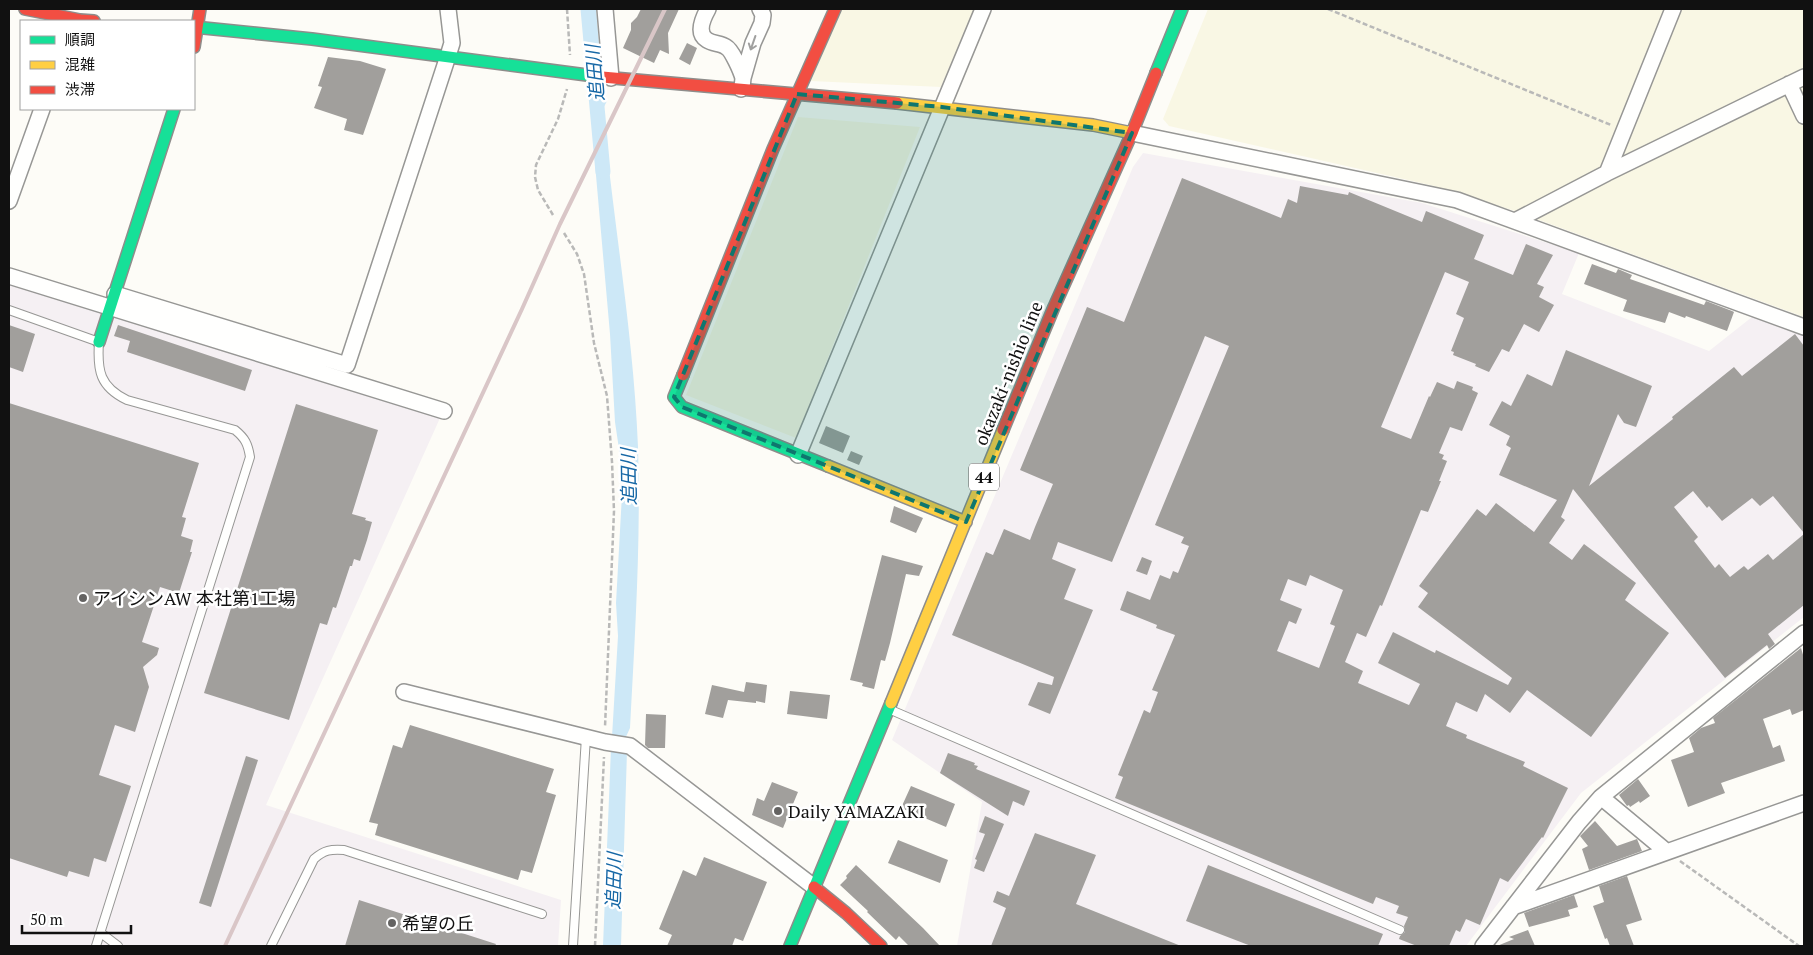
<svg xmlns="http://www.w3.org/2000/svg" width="1813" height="955" font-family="'PT Serif','Noto Sans JP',serif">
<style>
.industrial{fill:#f5f0f3}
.farmland{fill:#f9f7e4}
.water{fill:#cde8f7}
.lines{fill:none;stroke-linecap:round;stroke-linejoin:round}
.canal{stroke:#cde8f7;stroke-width:15}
.building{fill:#a19f9c;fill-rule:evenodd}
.lane-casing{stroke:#979795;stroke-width:10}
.street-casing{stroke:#979795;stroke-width:18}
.fast-casing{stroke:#8e8d8b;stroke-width:14}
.slow-casing{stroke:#8e8d8b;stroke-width:14}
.jam-casing{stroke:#8e8d8b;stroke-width:14}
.path{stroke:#b9b9b8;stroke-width:2.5;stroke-dasharray:5 2.5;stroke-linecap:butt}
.lane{stroke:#fffffe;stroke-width:8}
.street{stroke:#fffffe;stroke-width:15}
.fast{stroke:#16e098;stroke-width:11}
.slow{stroke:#ffcf43;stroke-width:11}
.jam{stroke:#f24e42;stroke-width:11}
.rail{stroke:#d9c6c7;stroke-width:4}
.oneway{stroke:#a0a09f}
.marked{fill:#0f766e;fill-opacity:0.2;stroke:#0f766e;stroke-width:4;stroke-dasharray:10 6;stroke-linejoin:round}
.poi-dot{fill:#646362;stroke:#fff;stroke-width:2}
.labels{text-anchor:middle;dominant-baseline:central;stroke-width:5;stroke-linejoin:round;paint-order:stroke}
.shield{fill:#fff;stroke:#585858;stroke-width:1}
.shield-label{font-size:16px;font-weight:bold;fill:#111}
.street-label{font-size:18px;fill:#111;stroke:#fff}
.poi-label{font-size:18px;fill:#111;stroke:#fff;text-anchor:start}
.water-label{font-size:19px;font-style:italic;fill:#1768a6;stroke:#fff}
</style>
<rect width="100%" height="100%" fill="#fdfcf7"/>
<path class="industrial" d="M1143,153L1422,203L1579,253L1562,294L1709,351L1752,317L1804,336V617L1581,793L1466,946H957L982,802L892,740L1133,167Z
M9,283L440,418L266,805L561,900L558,946H9Z"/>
<path class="farmland" d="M841,9H974L941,87L811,81Z
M1208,9H1804V317L1512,210L1430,185L1169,126L1163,119Z
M798,117L920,127L796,438L686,395Z"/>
<path class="water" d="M582,9H596L600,60L585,57Z
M603,91L607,101L595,124L591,92Z
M606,142C617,243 634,346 638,447C641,541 635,634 630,728L624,741L612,737L618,636L616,603L623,476L615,422L610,334L595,164Z
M611,748L627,751L621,946H603Z"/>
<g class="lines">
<path class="canal" d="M588,9L603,172"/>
</g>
<path class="building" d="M641,9H679L668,33L669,54L660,50L654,63L623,48L631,30V23L637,17Z
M687,43L697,48L690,65L679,59Z
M328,57L360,61L386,69L363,135L344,130L347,119L314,108L322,87L318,86Z
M1182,178L1281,218L1288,199L1297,203L1300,186L1348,195L1349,192L1422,222L1426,211L1484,235L1474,259L1513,275L1526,244L1553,255L1537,284L1544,287L1539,297L1554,305L1539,332L1524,324L1509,352L1502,349L1489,372L1475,366L1476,364L1453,355L1454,352L1451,351L1464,318L1456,314L1469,282L1445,272L1381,427L1411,439L1429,396L1430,397L1437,382L1454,389L1457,381L1473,387L1472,390L1478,393L1462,431L1450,427L1439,453L1444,455L1442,459L1447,461L1439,481H1441L1428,512L1421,510L1382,606L1380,605L1366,637L1357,633L1345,662L1363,671L1358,683L1409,705L1420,684L1378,663L1393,632L1435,653L1436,650L1508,685L1512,678L1418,607L1428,593L1419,586L1477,509L1486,516L1496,503L1534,532L1557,500L1499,475L1511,448L1506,445L1510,436L1489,425L1502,401L1511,406L1527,374L1552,386L1566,350L1652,386L1636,427L1624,423L1618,414L1589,486L1673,419L1672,417L1734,367L1742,376L1795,334L1804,346V533L1773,496L1760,506L1752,498L1722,521L1709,506L1707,508L1693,491L1674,507L1698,537L1694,541L1715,568L1719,564L1730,577L1744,566L1748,570L1768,554L1773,560L1804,534V605L1768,634L1775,644L1769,649L1767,645L1725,678L1573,489L1561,517L1565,520L1549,543L1572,560L1584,544L1636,583L1625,600L1669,633L1591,737L1527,690L1510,713L1485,694L1477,712L1456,702L1446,726L1467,735L1466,738L1525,762L1523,766L1568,788L1543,838L1542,837L1508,882L1500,878L1480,925L1466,919L1460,932L1456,930L1449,946H1417L1399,939L1400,936L1405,932L1404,926L1408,917L1396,913L1399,906L1376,897L1373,904L1115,798L1123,777L1118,775L1144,710L1150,713L1158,692L1152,690L1175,635L1156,628L1157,625L1120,610L1127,591L1150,600L1160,575L1170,579L1173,571L1178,573L1189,546L1181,543L1184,537L1155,525L1229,346L1205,336L1112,562L1058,542L1052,559L1076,569L1064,599L1093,610L1050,714L1028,705L1038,682L1052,685L1054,677L952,635L986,552L993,555L1004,529L1030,540L1035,527L1053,484L1020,470L1087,307L1124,322ZM1310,575L1343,590L1330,624L1335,626L1319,668L1277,651L1289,621L1296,624L1302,609L1280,600L1288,579L1306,586Z
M1592,264L1616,273L1618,269L1632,275L1630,279L1704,305L1706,301L1732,311L1734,312L1727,331L1686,316L1685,318L1669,312L1665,323L1623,311L1627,300L1584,284Z
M9,325L35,334L23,372L9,367Z
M118,325L252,370L245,391L127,352L130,341L114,336Z
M9,403L199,463L182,517L186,518L181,536L193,540L190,552H192L179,593L160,587L142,642L159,648L157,655L143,667L149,687L135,732L115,725L99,775L131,786L106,862L94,858L89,877L69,871L67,877L9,858Z
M296,404L378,430L352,514L366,518L365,520L372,522L367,540L360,561L354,559L352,566H350L336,608L333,607L327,625L320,623L289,720L204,693Z
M826,426L850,436L843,453L819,443Z
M851,451L863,456L859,465L847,460Z
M894,506L923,518L916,533L890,522Z
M882,555L923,566L919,576L906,574L890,643L885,661L881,660L874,689L862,686L863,683L850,680Z
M1142,557L1152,561L1147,575L1136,571Z
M1801,648L1804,658V710L1792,715L1790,709L1763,719L1773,748L1780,745L1785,761L1721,783L1725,793L1688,807L1671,760L1694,752L1689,738L1701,728L1715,723L1713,718Z
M746,682L767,685L765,703L756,701V703L728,700L723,718L705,714L712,685L744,692Z
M790,691L830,695L827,719L787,714Z
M646,714L666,715L665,748H648L645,745Z
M410,725L554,769L546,792L556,795L532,873L521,870L518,880L375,835L378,824L369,822L393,745L402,748Z
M948,753L975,763L974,765L978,766L976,769L1030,791L1024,806L1013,801L1008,816L940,773Z
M246,756L258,760L211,907L199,903Z
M1638,779L1650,796L1640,803L1639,801L1630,807L1629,805L1627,806L1619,795Z
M772,782L798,792L783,828L752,815L757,798L764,801Z
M911,786L955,804L946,827L901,808Z
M985,816L1004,824L984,872L974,868L977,860L975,859L985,834L979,832Z
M1595,821L1617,846L1637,839L1642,851L1589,870L1582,849L1588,846L1580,836Z
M1035,833L1096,855L1076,904L1181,946H991L1006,908L993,902L997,891L1009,896Z
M898,840L948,860L940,883L888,863Z
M704,857L767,882L743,941L735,938L732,946H667L672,935L659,929L683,870L696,876Z
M856,865L923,928L940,946H909L899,936L896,940L867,912L868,911L840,885L847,878L846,876Z
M1208,865L1383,934L1378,946H1251L1186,921Z
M1627,876L1642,920L1626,925L1634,946H1610L1607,938L1605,939L1593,906L1604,902L1599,886Z
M1574,895L1578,907L1568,910L1570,916L1529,927L1524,913Z
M359,900L496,944L495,946H345Z
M1528,930L1535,946H1497L1514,939L1509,937Z"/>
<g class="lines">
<g class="lane-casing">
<path id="lane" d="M9,310L99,342C97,371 100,387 127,400L235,430C245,438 248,444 250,457L96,946
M891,710L1400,930
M101,933L118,946
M271,946L314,859C324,850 331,849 344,850L542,914
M573,946L586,737"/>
</g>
<g class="street-casing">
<path id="street" d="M605,9L611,78
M708,9C703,18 696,33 707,40C713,44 721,43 726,47C732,50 741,71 743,78C743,81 742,86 741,89
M743,78L753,43L762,23L763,15L760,9
M1789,84L1804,116
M1132,133L1457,200L1804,327
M1607,173L1673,9
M9,201L42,109
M1515,221L1607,173L1804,77
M9,276L444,411
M115,294L347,365L448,56L452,43L448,9
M798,455L983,9
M404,692L605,742L630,746L814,887
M1601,797L1667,852
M1513,907L1804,803
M1483,946L1579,822L1601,797L1804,633"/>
</g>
<g class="fast-casing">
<path id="fast" d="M194,27L312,39L602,77
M1156,73L1182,9
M99,342L174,109
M683,375L674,397L682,407L828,466
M790,946L891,703"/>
</g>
<g class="slow-casing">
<path id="slow" d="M897,103L1093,125L1132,133
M828,466L966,522
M891,703L1003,430"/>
</g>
<g class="jam-casing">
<path id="jam" d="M25,9L80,20L94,21
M194,47L200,9
M602,77L897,103
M683,375L773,149L835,9
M1003,430L1054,307L1132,133L1156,73
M814,887L846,913L881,946"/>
</g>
<path class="path" d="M567,9L570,55
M1328,9L1611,125
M553,215L538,190L535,177L536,165L558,119L567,89
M564,233L577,254L584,274L594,343L607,396L612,462L614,511L605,727
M1680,861L1799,946
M595,946L604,757"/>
<use href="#lane" class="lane"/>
<use href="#street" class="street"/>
<use href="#fast" class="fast"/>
<use href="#slow" class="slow"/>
<use href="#jam" class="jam"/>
<path class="rail" d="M225,946L522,309L560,224L665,9"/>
</g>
<defs><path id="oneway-shaft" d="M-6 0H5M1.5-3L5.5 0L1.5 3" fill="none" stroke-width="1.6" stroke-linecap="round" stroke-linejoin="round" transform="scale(1.25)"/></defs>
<use class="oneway" href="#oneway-shaft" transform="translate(753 43) rotate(109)"/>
<path class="marked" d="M797,94L942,107L1132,133L966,522L682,407L674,397Z"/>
<g class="poi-dot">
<circle cx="83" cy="598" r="5"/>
<circle cx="778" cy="811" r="5"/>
<circle cx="392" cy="923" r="5"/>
</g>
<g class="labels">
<rect class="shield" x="969" y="463.5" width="30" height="27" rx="4"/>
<g class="shield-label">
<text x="984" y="477">44</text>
</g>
<g class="street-label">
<text transform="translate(1008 373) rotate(-68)">okazaki-nishio line</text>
</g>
<g class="poi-label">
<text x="93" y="598">アイシンAW 本社第1工場</text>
<text x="788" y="811">Daily YAMAZAKI</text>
<text x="402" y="923">希望の丘</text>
</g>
<g class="water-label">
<text transform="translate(594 73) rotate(-95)">追田川</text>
<text transform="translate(628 477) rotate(-91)">追田川</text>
<text transform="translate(613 881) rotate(-88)">追田川</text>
</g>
</g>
<rect width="1813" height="955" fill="none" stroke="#111111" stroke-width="20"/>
<rect x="20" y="20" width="175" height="90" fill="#ffffff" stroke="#a0a0a0"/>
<rect x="30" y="36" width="25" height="8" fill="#16e098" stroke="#a0a0a0"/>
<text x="65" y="45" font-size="15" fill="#111111">順調</text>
<rect x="30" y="61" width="25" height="8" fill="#ffcf43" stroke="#a0a0a0"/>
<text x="65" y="70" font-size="15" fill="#111111">混雑</text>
<rect x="30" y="86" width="25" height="8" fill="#f24e42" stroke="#a0a0a0"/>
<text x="65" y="95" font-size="15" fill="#111111">渋滞</text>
<path d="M22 925v8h109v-8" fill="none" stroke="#111111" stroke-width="2.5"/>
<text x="30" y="925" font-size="15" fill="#111111" stroke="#ffffff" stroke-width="4" paint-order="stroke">50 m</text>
</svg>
